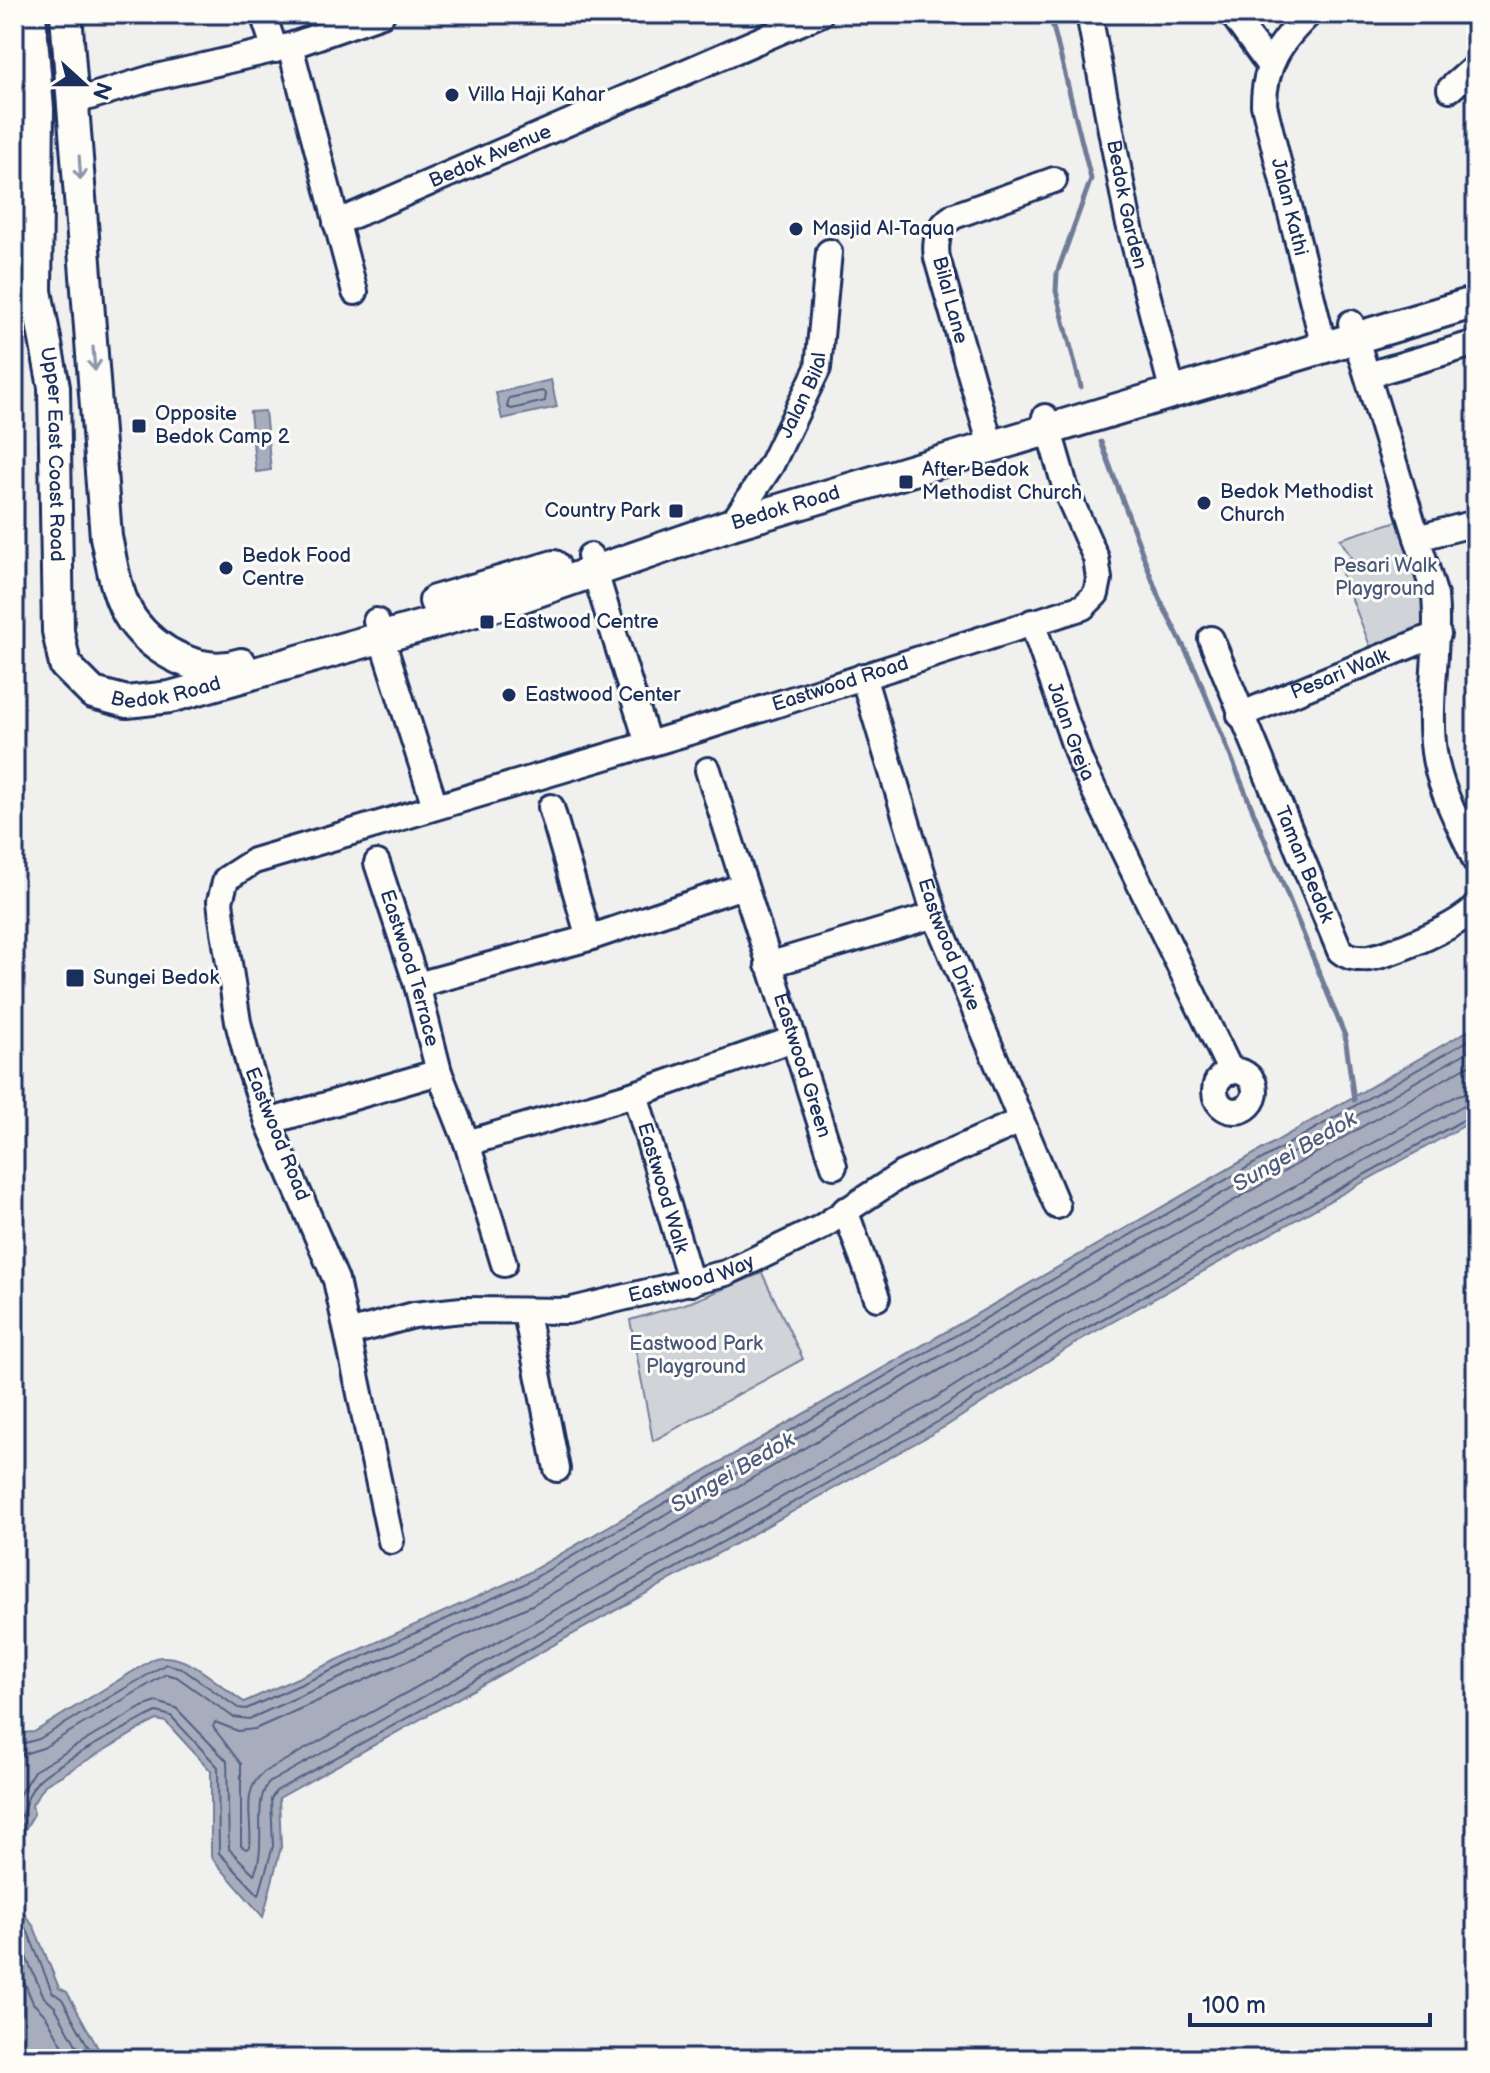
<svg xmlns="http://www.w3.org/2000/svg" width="1490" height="2073" font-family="'Balsamiq Sans',sans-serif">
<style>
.green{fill:#d0d3d8;stroke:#76819b;stroke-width:2}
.water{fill:#a7adbd;stroke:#6f7b97;stroke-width:2}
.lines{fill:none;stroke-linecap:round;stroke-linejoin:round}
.shore{stroke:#536184;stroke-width:2}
.stream{stroke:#6f7b97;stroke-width:5}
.minor-casing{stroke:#1b2f5e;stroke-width:30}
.major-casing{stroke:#1b2f5e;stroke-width:36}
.minor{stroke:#fdfcf7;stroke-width:24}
.major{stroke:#fdfcf7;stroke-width:30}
.oneway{stroke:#8c96aa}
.poi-dot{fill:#1b2f5e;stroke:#fdfcf7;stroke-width:3}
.labels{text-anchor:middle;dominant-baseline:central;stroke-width:6;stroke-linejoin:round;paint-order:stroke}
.poi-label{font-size:20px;fill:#1b2f5e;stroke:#fdfcf7;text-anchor:start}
.street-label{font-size:20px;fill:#1b2f5e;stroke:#fdfcf7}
.park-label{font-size:20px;fill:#48587c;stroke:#fdfcf7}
.water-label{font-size:22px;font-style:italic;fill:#4c5b7f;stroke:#fdfcf7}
</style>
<rect width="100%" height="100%" fill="#f0f0ee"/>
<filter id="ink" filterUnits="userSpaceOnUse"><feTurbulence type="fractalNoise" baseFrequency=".0125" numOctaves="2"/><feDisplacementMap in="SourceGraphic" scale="16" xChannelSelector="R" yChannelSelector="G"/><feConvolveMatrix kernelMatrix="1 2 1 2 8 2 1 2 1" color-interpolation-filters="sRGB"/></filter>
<g filter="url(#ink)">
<path class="green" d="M1407,518L1433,631L1374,656L1339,566L1351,557L1340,539Z
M762,1273L803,1359L653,1441L630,1320L691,1302Z"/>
<path class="water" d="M551,380L557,407L502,419L496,393Z
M265,411L271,470L256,472L250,412Z
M1476,1026V1119L1082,1339L948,1425L279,1798L281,1847L263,1917L211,1857V1771L166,1722L157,1720L149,1724L45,1785L32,1805L34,1814L14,1848V1742L22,1733L34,1732L155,1658C188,1651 217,1685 244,1702L519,1578Z
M14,1900L34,1927L59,1988L67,1992L104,2059H23L14,2046Z"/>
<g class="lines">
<path class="shore" d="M542,391L546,394L545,401L512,409L507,407L509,398Z
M1476,1061L532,1605L255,1729L238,1731L215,1722L213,1727L241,1764V1846L246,1849L250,1847C253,1820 240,1791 264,1772L932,1400L1067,1314L1458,1095L1476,1091
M14,1746L39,1739L166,1664L181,1668L238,1708L246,1709L522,1585L1476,1036
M14,1757L43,1748L166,1674L177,1677L233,1717L249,1719L527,1594L1476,1047
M14,1803L34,1771L142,1707L157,1702L176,1708L227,1761L229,1849L254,1874C268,1848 251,1799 270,1782L938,1410L1073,1324L1464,1105L1476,1103
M14,1830C25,1814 24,1797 38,1781C53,1765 123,1730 146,1717L157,1712L171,1716L218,1767L219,1853L259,1895L273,1846L271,1799L276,1791L943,1419L1079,1332L1476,1113
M14,1913L28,1932L52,1992L62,1999L95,2059
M14,1930L44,1997L55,2007L84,2059
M14,1957L33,2003L46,2016L70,2059"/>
<path class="stream" d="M1050,14L1091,179L1057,273L1056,291L1081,387
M1101,442L1159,598L1195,669L1345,1036L1354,1100"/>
<g class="minor-casing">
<g id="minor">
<path d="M263,14L275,50"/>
<path id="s1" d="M1089,14L1128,220L1173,393"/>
<path d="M1232,14L1269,65"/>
<path id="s2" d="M1309,14C1281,41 1264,64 1264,105L1324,347"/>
<path d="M290,46L355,292"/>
<path d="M1450,89L1476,66"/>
<path d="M73,102L152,78L290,46L382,14"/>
<path id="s3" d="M336,223L820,14"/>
<path d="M1351,323L1435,596C1440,647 1427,700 1434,752C1439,790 1461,827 1476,862"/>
<path d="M1368,375L1476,343"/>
<path d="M991,446L937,258C934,240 939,225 954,216L1054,180"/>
<path id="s4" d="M732,524L771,465L818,368L829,252"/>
<path d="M1417,538L1476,523"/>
<path d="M590,556L648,744"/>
<path d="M376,621L435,806"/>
<path id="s5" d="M1032,622L1080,761L1231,1072"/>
<path id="s6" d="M1211,639L1340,951C1348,958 1358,959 1369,958C1392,954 1464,924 1476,906"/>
<path id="s7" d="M863,676L935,915L1057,1206"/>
<path id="s8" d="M1240,715L1438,634"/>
<path id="s9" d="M708,770L834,1166"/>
<path d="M551,807L589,938"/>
<path id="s10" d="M377,863L417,985L439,1072L467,1143L504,1264"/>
<path d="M768,965L935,915"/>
<path d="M417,985L589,938L743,886"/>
<circle cx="1235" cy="1091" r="20"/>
<path id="s11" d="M635,1094L691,1283"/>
<path d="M268,1122L439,1072"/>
<path d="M467,1143L635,1094L791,1040"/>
<path d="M845,1210L877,1298"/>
<path d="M526,1313L557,1469"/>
<path id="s12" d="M348,1333L414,1315L462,1310L568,1311L726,1273L820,1228L902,1174L1020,1121"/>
<path id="s13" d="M391,1541L336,1280L268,1122L250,1069L238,1022L222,918L220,901L226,879L254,861L696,730L1083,607L1096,594L1099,579L1096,558L1067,493L1045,417"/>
</g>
</g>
<g class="major-casing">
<g id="major">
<path id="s14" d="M30,14L38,109L36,291L54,387L58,631L65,665L93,693L127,702L170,697L500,604L732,524L1476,302"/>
<path d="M66,14L106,537C112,564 116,597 132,620C156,653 202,677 241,664"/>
<path d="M435,601L554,566"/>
</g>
</g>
<use href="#minor" class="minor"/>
<use href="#major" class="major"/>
</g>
<defs><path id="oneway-shaft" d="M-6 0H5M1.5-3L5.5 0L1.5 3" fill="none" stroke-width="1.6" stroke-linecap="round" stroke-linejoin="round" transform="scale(2)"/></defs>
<g class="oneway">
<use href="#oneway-shaft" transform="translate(80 168) rotate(86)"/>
<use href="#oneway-shaft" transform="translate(94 359) rotate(85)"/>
</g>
</g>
<g class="poi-dot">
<circle cx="452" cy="95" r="8"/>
<circle cx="796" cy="229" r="8"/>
<rect x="131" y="418" width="16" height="16" rx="4"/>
<rect x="898" y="474" width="16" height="16" rx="4"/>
<circle cx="1204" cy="503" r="8"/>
<rect x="668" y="503" width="16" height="16" rx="4"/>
<circle cx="226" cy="568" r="8"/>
<rect x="479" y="614" width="16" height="16" rx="4"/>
<circle cx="509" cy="695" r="8"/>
<rect x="65" y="968" width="20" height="20" rx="4"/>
</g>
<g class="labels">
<g class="poi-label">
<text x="468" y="95">Villa Haji Kahar</text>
<text x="812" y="229">Masjid Al-Taqua</text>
<text x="155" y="414">Opposite<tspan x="155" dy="23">Bedok Camp 2</tspan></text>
<text x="922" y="470">After Bedok<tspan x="922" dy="23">Methodist Church</tspan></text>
<text x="1220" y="492">Bedok Methodist<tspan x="1220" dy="23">Church</tspan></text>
<text x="660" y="511" text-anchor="end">Country Park</text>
<text x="242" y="556">Bedok Food<tspan x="242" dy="23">Centre</tspan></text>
<text x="503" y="622">Eastwood Centre</text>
<text x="525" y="695">Eastwood Center</text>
<text x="93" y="978">Sungei Bedok</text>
</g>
<g class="street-label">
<text stroke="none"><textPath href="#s3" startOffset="168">Bedok Avenue</textPath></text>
<text stroke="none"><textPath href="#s1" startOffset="194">Bedok Garden</textPath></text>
<text stroke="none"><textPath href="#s2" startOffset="210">Jalan Kathi</textPath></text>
<text transform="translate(950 300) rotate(75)">Bilal Lane</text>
<text stroke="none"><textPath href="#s4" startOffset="148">Jalan Bilal</textPath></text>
<text stroke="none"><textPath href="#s14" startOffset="442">Upper East Coast Road</textPath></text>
<text stroke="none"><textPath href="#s14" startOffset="1416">Bedok Road</textPath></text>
<text stroke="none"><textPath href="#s8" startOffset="108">Pesari Walk</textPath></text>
<text stroke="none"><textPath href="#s13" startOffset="1334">Eastwood Road</textPath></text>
<text stroke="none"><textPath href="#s14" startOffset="768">Bedok Road</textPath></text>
<text stroke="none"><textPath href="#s5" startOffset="116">Jalan Greja</textPath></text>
<text stroke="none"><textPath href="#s6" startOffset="244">Taman Bedok</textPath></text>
<text stroke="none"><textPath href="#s7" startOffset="282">Eastwood Drive</textPath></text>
<text stroke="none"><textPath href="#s10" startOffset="110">Eastwood Terrace</textPath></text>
<text stroke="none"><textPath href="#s9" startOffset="310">Eastwood Green</textPath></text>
<text transform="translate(277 1134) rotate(68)">Eastwood Road</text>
<text stroke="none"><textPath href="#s11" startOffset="98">Eastwood Walk</textPath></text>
<text stroke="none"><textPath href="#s12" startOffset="350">Eastwood Way</textPath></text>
</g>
<g class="park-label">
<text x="1385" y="566">Pesari Walk<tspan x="1385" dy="23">Playground</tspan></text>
<text x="696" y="1344">Eastwood Park<tspan x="696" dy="23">Playground</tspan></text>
</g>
<g class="water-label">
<text transform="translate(1295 1152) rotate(-30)">Sungei Bedok</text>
<text transform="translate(733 1473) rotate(-30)">Sungei Bedok</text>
</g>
</g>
<rect width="1490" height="2073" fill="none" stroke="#fdfcf7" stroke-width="48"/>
<rect x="24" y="24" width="1442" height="2025" fill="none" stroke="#1b2f5e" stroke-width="3" filter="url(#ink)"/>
<g transform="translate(84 84) rotate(111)" stroke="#fdfcf7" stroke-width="6" paint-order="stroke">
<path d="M0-6L14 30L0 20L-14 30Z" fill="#1b2f5e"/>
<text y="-12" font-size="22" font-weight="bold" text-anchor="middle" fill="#1b2f5e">N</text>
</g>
<path d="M1190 2013v12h240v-12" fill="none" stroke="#1b2f5e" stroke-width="4"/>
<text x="1202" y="2013" font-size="24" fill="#1b2f5e" stroke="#fdfcf7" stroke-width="6" paint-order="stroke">100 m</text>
</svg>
